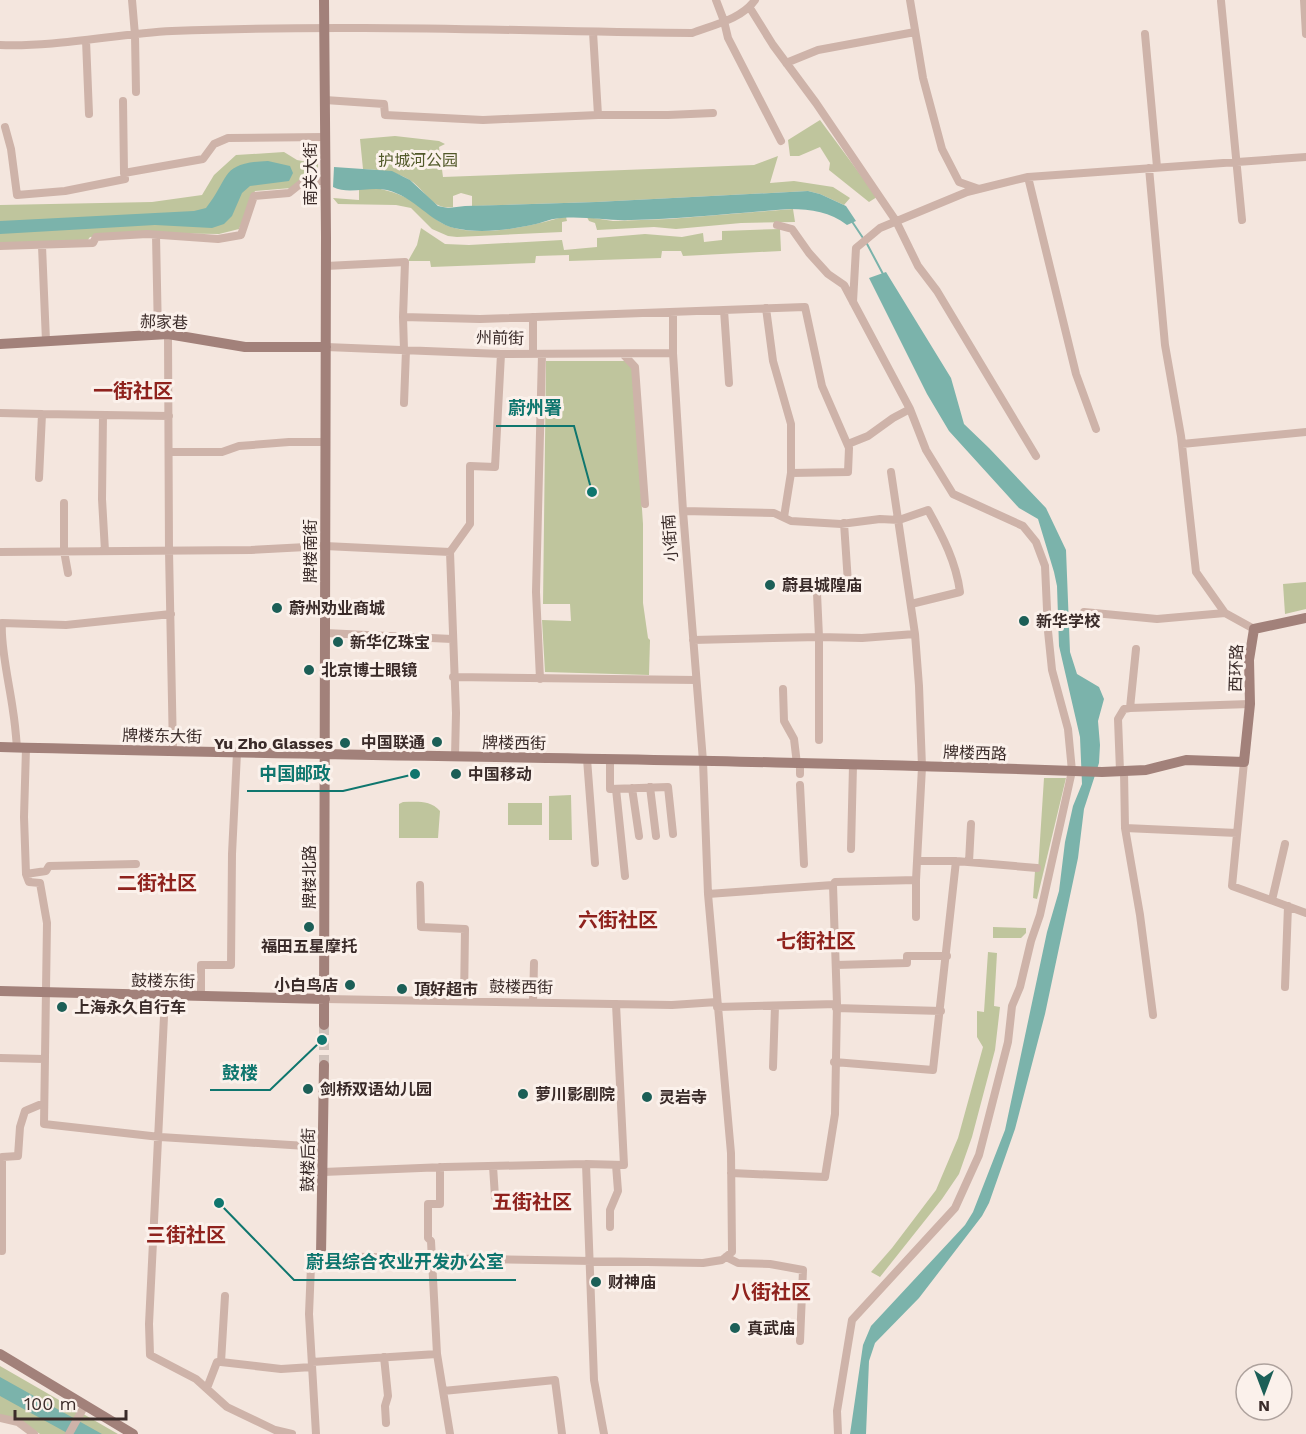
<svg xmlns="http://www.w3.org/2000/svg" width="1306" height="1434" font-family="'Work Sans','Noto Sans SC',sans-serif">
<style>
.green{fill:#bfc59d}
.water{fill:#7bb3ab}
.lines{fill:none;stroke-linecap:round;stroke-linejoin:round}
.stream{stroke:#7bb3ab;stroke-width:2}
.secondary-tunnel{stroke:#cfc1ba;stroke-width:10;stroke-dasharray:10 5;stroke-linecap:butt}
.street{stroke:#ceb3a9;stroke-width:8}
.secondary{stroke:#a2817a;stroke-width:10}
.poi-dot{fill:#1c5f57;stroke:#fbf1eb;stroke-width:2}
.labels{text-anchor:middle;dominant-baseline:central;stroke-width:6;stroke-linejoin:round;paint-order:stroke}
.park-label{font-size:16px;fill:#525a2b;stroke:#fbf1eb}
.street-label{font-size:16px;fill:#3a2b29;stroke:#fbf1eb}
.poi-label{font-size:16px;font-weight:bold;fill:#3a2b29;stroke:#fbf1eb;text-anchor:start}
.quarter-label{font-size:20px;font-weight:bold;fill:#8f221d;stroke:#fbf1eb}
.leader{fill:none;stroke:#0f766e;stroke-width:2}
.callout-dot{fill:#0f766e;stroke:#fbf1eb;stroke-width:2}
.callout-label{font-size:18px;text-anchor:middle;font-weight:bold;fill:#0f766e;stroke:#fbf1eb;stroke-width:6;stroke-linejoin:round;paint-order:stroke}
</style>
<rect width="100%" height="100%" fill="#f4e6de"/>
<path class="green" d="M820,120L877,197L869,202L829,170L830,163L820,147L799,156H790L788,140Z
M395,136L439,141L445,144L439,147L443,177L754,165L778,156L770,183L794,181L833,187L850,198L844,205L820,194L808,191L596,202L472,206V196L461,193L453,196V207C431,211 425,188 408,179C394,171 379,170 363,169L360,139Z
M284,152L297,160L318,164V179L291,188L255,191L239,229L219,234L154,233L90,237L87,241L0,244V205L152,202L202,195L214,175L236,155Z
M376,188C391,191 406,196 419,205C426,210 433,218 440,222C469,240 528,227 559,218L566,217L567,221L562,222V232L457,237L448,236L432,229L411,208L396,205L338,204L333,198L359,200V189Z
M793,209L795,222L741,223L676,229L654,227L597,230L595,223L589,221L587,217L613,221L669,219Z
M421,228L445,244L469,245L562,240L564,250L597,247V238L645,234L682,237L703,233L704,242L722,240V231L780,229L781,251L683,256L681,251H662L661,258L569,261V255L536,256L535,263L431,267L430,261H408L417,245Z
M546,361H632L643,524V603L648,638L650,640L649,675L545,672L542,620L571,621L570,604H543Z
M1306,582V609L1285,614L1283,584Z
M1044,778H1066L1037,899L1033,898L1035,871H1038Z
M571,795L572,840H549V796Z
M403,802C418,802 430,800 440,811L438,838H399V804Z
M508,803H542V825H508Z
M993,927L1026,928V933L1021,938H993Z
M988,952L997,953L994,1006L1000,1007L995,1050L972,1137L959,1174L942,1199L880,1277L871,1272L892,1248L936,1190L958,1138L983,1047L977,1037V1011L984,1012Z
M0,1366L118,1434H40L24,1423L0,1415Z"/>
<path class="water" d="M268,161L290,166L293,173L289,181L250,186L242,193L232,216L224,224L212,228L155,225L0,234V221L194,211L206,208C231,177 219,163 268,161Z
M334,167L392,171L410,180L438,206L448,208L465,206L596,202L808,191L820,194L846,206L856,221L847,225C830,212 812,209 790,209C737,213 684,219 631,220C608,221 585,216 562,218C553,218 544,222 536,224C510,230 479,234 454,228C430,222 415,197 387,190C369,186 349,195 333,187Z
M886,272L951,378L964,424L989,448L1046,508L1066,550L1070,652L1077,674L1099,687L1104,699L1098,721L1100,745L1099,763L1084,809L1078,858L1045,1014L1015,1129L989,1203L982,1216L919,1298L875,1343L869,1361L866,1434H850L863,1345L871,1326L965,1225L973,1212L1005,1130L1047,932L1059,891L1065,842L1073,806L1082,784L1080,737L1059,646L1057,586L1054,572L1038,519L1019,508L949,431L927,394L869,278Z
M0,1377L102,1434H69L0,1396Z"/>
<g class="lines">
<path class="stream" d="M851,220L863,238
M866,242L883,274"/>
<path class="secondary-tunnel" d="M324,1065V1025"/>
<path class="street" d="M132,0L135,35L136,92
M716,0L724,21L728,38L781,141
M910,0L923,78L942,149L959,182L979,189
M1304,0L1306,34
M1221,1L1242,220
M750,8L773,45L816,103L896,221L918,266L937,291L1036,456
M1145,34L1157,167
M86,40L89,114
M0,45C58,47 115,34 172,31C345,24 519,31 692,33C713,25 742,19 755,0
M786,63L818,50L915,32
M325,100L384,104L385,115L483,120L598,115L593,32
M123,101L124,173
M598,115H668L713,113
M5,127L11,149L17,195L65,191L125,179L124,173L203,159L214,144L228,138L325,137
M1149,168L1165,345L1181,436L1196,572L1225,613L1254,629
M1028,177L1076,374L1096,429
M777,225L792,229L809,253L828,274L844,285L910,409L926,450L953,494L1023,526L1036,542L1045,566L1048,631L1052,670L1068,729L1072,771L1040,915L1031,941L1020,987L1012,1006L1008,1042L979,1155L955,1208L852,1320L837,1411L838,1434
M156,235L158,335
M0,246L93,243L96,237L147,234L218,239L241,235L254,196L289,193L304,181H325
M42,246L46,341
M326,266L405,262L403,317
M853,302L856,248L880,228L967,192L1028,177L1306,157
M766,308L773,361L791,424V473
M724,310L729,383
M168,334L169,551L173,751
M326,347L501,354L673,353
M404,350L403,317L480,319L805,307L822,386L849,448L848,472L791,473L784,517
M533,354V317
M623,354L635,367L645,504
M404,403L406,350
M0,413L42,414
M103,415L102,499L105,551
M848,444L868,436L893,418L910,409
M1182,444L1306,432
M169,452H222L239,446L289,442H326
M39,478L42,414L169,416
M64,503V551L68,573
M683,511L774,513L791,521L841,524L880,519L899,520L928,510C943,537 956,562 960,592L911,604
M844,523L848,583
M0,552L251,550L325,546L450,552
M817,593L819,637V740
M1084,612L1157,619L1225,613
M325,633L452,639
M693,640L819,637L862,638L915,634
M453,677L696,680
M540,679L536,592L542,354
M783,689L784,721L794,739L797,764
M1130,708L1250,704
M17,748C16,735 15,723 13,711C10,687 0,646 2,623L66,625L171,614
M26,748L24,817L26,874L29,882L40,883L47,923L44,1124L160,1137L323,1147
M455,757L456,713L450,552L470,524V466L495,467L501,354
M587,759L595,863
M610,760V789L668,787L673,834
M1244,762L1232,886L1306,913
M800,764V774
M1120,771L1118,719L1124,709L1130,708L1136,649
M1124,771L1125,828L1140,915L1153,1015
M800,785L804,864
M650,787L656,836
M632,788L639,836
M616,789L625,876
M1125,828L1237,833
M851,849L853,765
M956,861L1037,868
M969,862L971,824
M26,874L46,871L49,866L136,864
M916,880V917
M420,885L421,927L465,929L464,1001
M708,894L833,885
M1272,900L1285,844
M836,965L907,963V956H947
M1285,987L1288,906
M165,996L149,1324L150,1355L196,1379L227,1407L275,1430L292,1434
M201,996V965H231L232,854L237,753
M325,999L672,1005L717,1002
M533,1002L534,963
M717,1007L837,1004
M836,1008L941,1011
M0,1058L44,1059
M834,1062L933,1070L956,861H917
M773,1067L775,1006
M586,1164L624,1165L616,1004
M493,1166L495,1197
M440,1167V1204H428V1238L431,1241L437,1354L450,1434
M323,1172L445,1167L586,1164L594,1380L604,1434
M731,1173L825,1177L835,1114L837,1004L833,885L835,882L916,880L922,767L919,686L915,634L891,472
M610,1227V1210L618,1191L616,1165
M2,1251V1157L18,1156L20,1127L25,1111L44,1103
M726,1257L738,1263L770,1264L803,1270L800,1341
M225,1296L221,1362L281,1369L312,1367
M384,1357L388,1396L385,1406L386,1423
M312,1362L437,1354
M207,1388L217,1362H221
M443,1391L555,1380L562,1434
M0,1418L18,1422L34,1434
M69,1434L85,1405
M316,1434L309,1314L311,1266L313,1256L703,1263L722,1260L732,1252L731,1153L708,894L703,761L683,511L673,353V312"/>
<path class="secondary" d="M324,0L326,237L324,1025
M0,344L168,334L245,347H326
M0,747C367,757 735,758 1102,772L1146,770L1186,760L1244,762L1250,704L1249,660L1254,629L1306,618
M0,991L325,999
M321,1255L324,1065
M0,1354L133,1434"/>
</g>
<g class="poi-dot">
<circle cx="770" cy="585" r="6"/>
<circle cx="277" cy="608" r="6"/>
<circle cx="1024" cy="621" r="6"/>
<circle cx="338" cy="642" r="6"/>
<circle cx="309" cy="670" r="6"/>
<circle cx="437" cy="742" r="6"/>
<circle cx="345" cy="743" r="6"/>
<circle cx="456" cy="774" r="6"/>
<circle cx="309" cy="927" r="6"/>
<circle cx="350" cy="985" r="6"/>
<circle cx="402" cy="989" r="6"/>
<circle cx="62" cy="1007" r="6"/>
<circle cx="308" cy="1089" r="6"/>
<circle cx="523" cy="1094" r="6"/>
<circle cx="647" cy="1097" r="6"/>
<circle cx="596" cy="1282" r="6"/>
<circle cx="735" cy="1328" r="6"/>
</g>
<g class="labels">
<g class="park-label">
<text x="418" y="160">护城河公园</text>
</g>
<g class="street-label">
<text transform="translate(310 174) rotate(-90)">南关大街</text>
<text transform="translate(164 322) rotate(2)">郝家巷</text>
<text transform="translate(500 338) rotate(1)">州前街</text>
<text transform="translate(670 538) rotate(-94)">小街南</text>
<text transform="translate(310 551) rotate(-90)">牌楼南街</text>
<text transform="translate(1236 668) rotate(-88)">西环路</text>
<text transform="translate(162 736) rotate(1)">牌楼东大街</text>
<text transform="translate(514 743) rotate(1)">牌楼西街</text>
<text transform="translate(975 753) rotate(2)">牌楼西路</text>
<text transform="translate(309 877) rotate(-90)">牌楼北路</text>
<text transform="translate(163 981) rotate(1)">鼓楼东街</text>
<text transform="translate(521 987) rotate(1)">鼓楼西街</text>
<text transform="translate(308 1160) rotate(-89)">鼓楼后街</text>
</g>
<g class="poi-label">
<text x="782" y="585">蔚县城隍庙</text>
<text x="289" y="608">蔚州劝业商城</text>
<text x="1036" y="621">新华学校</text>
<text x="350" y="642">新华亿珠宝</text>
<text x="321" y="670">北京博士眼镜</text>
<text x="425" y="742" text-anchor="end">中国联通</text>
<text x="333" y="743" text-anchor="end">Yu Zho Glasses</text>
<text x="468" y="774">中国移动</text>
<text x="309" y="946" text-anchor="middle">福田五星摩托</text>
<text x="338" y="985" text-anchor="end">小白鸟店</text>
<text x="414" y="989">頂好超市</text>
<text x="74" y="1007">上海永久自行车</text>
<text x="320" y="1089">剑桥双语幼儿园</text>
<text x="535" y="1094">萝川影剧院</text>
<text x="659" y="1097">灵岩寺</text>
<text x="608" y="1282">财神庙</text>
<text x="747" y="1328">真武庙</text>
</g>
<g class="quarter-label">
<text x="133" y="391">一街社区</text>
<text x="157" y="883">二街社区</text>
<text x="618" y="920">六街社区</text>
<text x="816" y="941">七街社区</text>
<text x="532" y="1202">五街社区</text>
<text x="186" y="1235">三街社区</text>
<text x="771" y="1292">八街社区</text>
</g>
</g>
<path class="leader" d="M592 492L574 426H496M415 774L343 791H247M322 1040L270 1090H210M219 1203L294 1280H516"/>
<g class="callout-dot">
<circle cx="592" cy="492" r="6"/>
<circle cx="415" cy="774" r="6"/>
<circle cx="322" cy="1040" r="6"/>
<circle cx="219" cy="1203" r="6"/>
</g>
<g class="callout-label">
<text x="535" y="414">蔚州署</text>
<text x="295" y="780">中国邮政</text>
<text x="240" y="1079">鼓楼</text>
<text x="405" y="1268">蔚县综合农业开发办公室</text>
</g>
<g transform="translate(1264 1392) rotate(180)"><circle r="28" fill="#fbf1eb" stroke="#aea29d" stroke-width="1.5"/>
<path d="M0-4.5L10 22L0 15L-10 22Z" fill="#1c5f57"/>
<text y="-9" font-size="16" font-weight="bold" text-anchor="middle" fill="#3a2b29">N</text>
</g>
<path d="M15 1410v9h111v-9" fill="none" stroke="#3a2b29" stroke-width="3"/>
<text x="24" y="1410" font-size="18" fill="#3a2b29" stroke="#fbf1eb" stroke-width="4.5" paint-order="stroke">100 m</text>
</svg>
